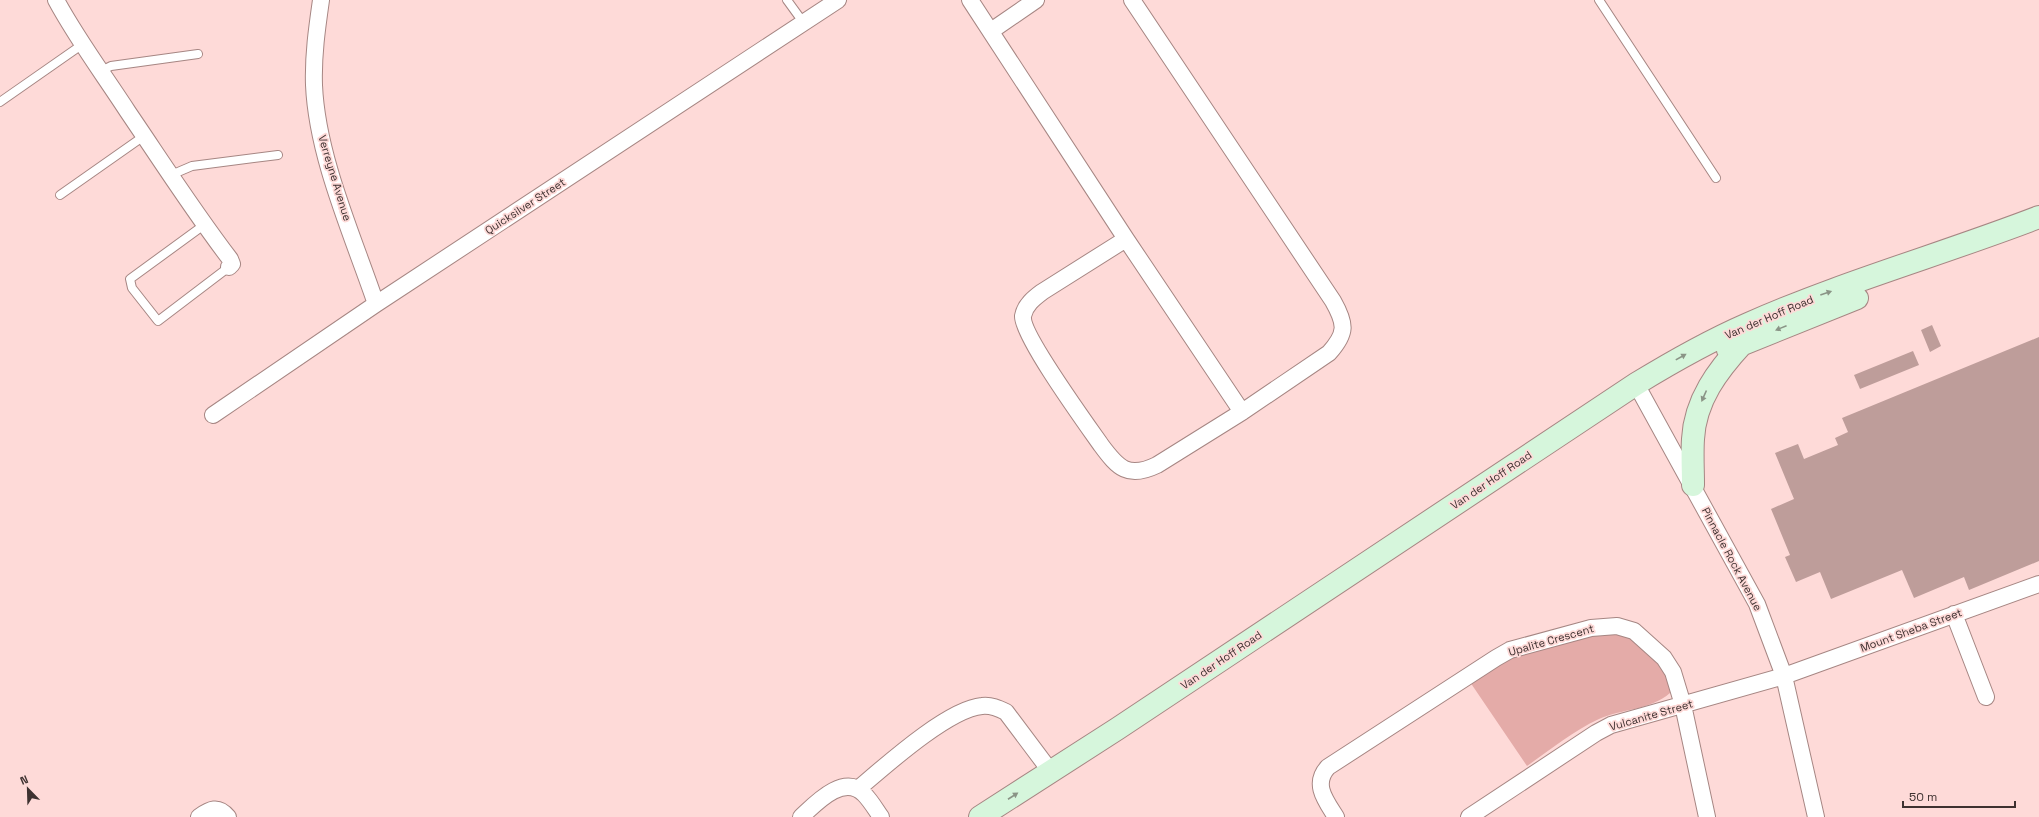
<svg xmlns="http://www.w3.org/2000/svg" width="2039" height="817" font-family="'Space Grotesk',sans-serif">
<style>
.green{fill:#e4aba8}
.building{fill:#be9d9a}
.lines{fill:none;stroke-linecap:round;stroke-linejoin:round}
.service-casing{stroke:#a68683;stroke-width:10}
.minor-casing{stroke:#a68683;stroke-width:18}
.secondary-casing{stroke:#a68683;stroke-width:24}
.service{stroke:#fff;stroke-width:8}
.minor{stroke:#fff;stroke-width:16}
.secondary{stroke:#d6f6dc;stroke-width:22}
.oneway{fill:#8a9486}
.labels{text-anchor:middle;dominant-baseline:central;stroke-width:3.5;stroke-linejoin:round;paint-order:stroke}
.street-label{font-size:11px;fill:#3e3130;stroke:#fedad8}
</style>
<rect width="100%" height="100%" fill="#fedad8"/>
<path class="green" d="M1625,633L1652,653L1671,680L1670,693C1651,710 1621,709 1599,719C1573,731 1550,750 1527,766L1470,682L1499,660L1569,637Z"/>
<path class="building" d="M1932,325L1941,346L1930,352L1921,330Z
M2039,337V561L1969,590L1964,577L1914,598L1902,570L1831,599L1820,572L1796,582L1785,557L1790,555L1771,509L1794,499L1775,453L1798,444L1804,459L1838,445L1835,438L1848,432L1842,418Z
M1913,351L1919,365L1860,389L1854,375Z"/>
<g class="lines">
<g class="service-casing">
<path id="service" d="M787,0L803,22
M1599,0L1716,178
M101,71L111,66L198,54
M0,102L83,44
M171,175L192,166L278,155
M60,195L144,136
M204,225L130,279L132,288L158,321L229,267"/>
</g>
<g class="minor-casing">
<path id="minor" d="M56,0C77,39 104,75 128,112C162,162 194,212 230,259L232,264L229,267
M321,0C317,28 313,56 314,85C317,157 353,236 376,304
M970,0L1126,239L1242,412
M991,31L1036,0
M1126,239L1042,292C1034,298 1025,305 1023,316C1021,334 1087,425 1101,445C1118,468 1128,479 1157,465L1242,412L1329,353C1347,333 1346,324 1333,301L1132,0
M1636,384L1757,604L1784,676L1816,817
M213,415L376,304L838,0
M1954,614L1986,697
M858,789C885,766 948,709 982,706C991,705 998,708 1006,712L1051,772
M199,817C210,809 218,805 228,817
M801,817C816,803 844,773 864,794C871,801 876,810 881,817
M1336,817C1326,801 1312,784 1328,767L1496,658L1510,650L1591,628L1617,626L1634,631L1664,658L1673,672L1683,705L1707,817
M1469,817L1596,733L1611,725L1784,676L2039,584"/>
</g>
<g class="secondary-casing">
<path id="secondary" d="M1728,350L1857,298
M1693,485C1693,470 1692,454 1693,439C1695,400 1718,370 1743,343
M980,817L1117,729L1636,384C1672,362 1709,341 1748,324C1843,282 1943,254 2039,217"/>
</g>
<use href="#service" class="service"/>
<use href="#minor" class="minor"/>
<use href="#secondary" class="secondary"/>
</g>
<defs><path id="oneway-solid" d="M-6-.8H1V-3.2L6.5 0L1 3.2V.8H-6Z"/></defs>
<g class="oneway">
<use href="#oneway-solid" transform="translate(1826 293) rotate(-19)"/>
<use href="#oneway-solid" transform="translate(1781 328) rotate(158)"/>
<use href="#oneway-solid" transform="translate(1681 357) rotate(-29)"/>
<use href="#oneway-solid" transform="translate(1704 396) rotate(114)"/>
<use href="#oneway-solid" transform="translate(1013 796) rotate(-33)"/>
</g>
<g class="labels">
<g class="street-label">
<text transform="translate(335 178) rotate(73)">Verreyne Avenue</text>
<text transform="translate(525 206) rotate(-33)">Quicksilver Street</text>
<text transform="translate(1769 317) rotate(-23)">Van der Hoff Road</text>
<text transform="translate(1491 480) rotate(-34)">Van der Hoff Road</text>
<text transform="translate(1732 559) rotate(62)">Pinnacle Rock Avenue</text>
<text transform="translate(1911 630) rotate(-20)">Mount Sheba Street</text>
<text transform="translate(1551 640) rotate(-16)">Upalite Crescent</text>
<text transform="translate(1221 660) rotate(-34)">Van der Hoff Road</text>
<text transform="translate(1651 715) rotate(-16)">Vulcanite Street</text>
</g>
</g>
<g transform="translate(28 789) rotate(337)" stroke="#fedad8" stroke-width="3" paint-order="stroke">
<path d="M0-3L7 15L0 10L-7 15Z" fill="#3e3130"/>
<text y="-6" font-size="11" font-weight="bold" text-anchor="middle" fill="#3e3130">N</text>
</g>
<path d="M1903 801v6h112v-6" fill="none" stroke="#3e3130" stroke-width="2"/>
<text x="1909" y="801" font-size="12" fill="#3e3130" stroke="#fedad8" stroke-width="3" paint-order="stroke">50 m</text>
</svg>
